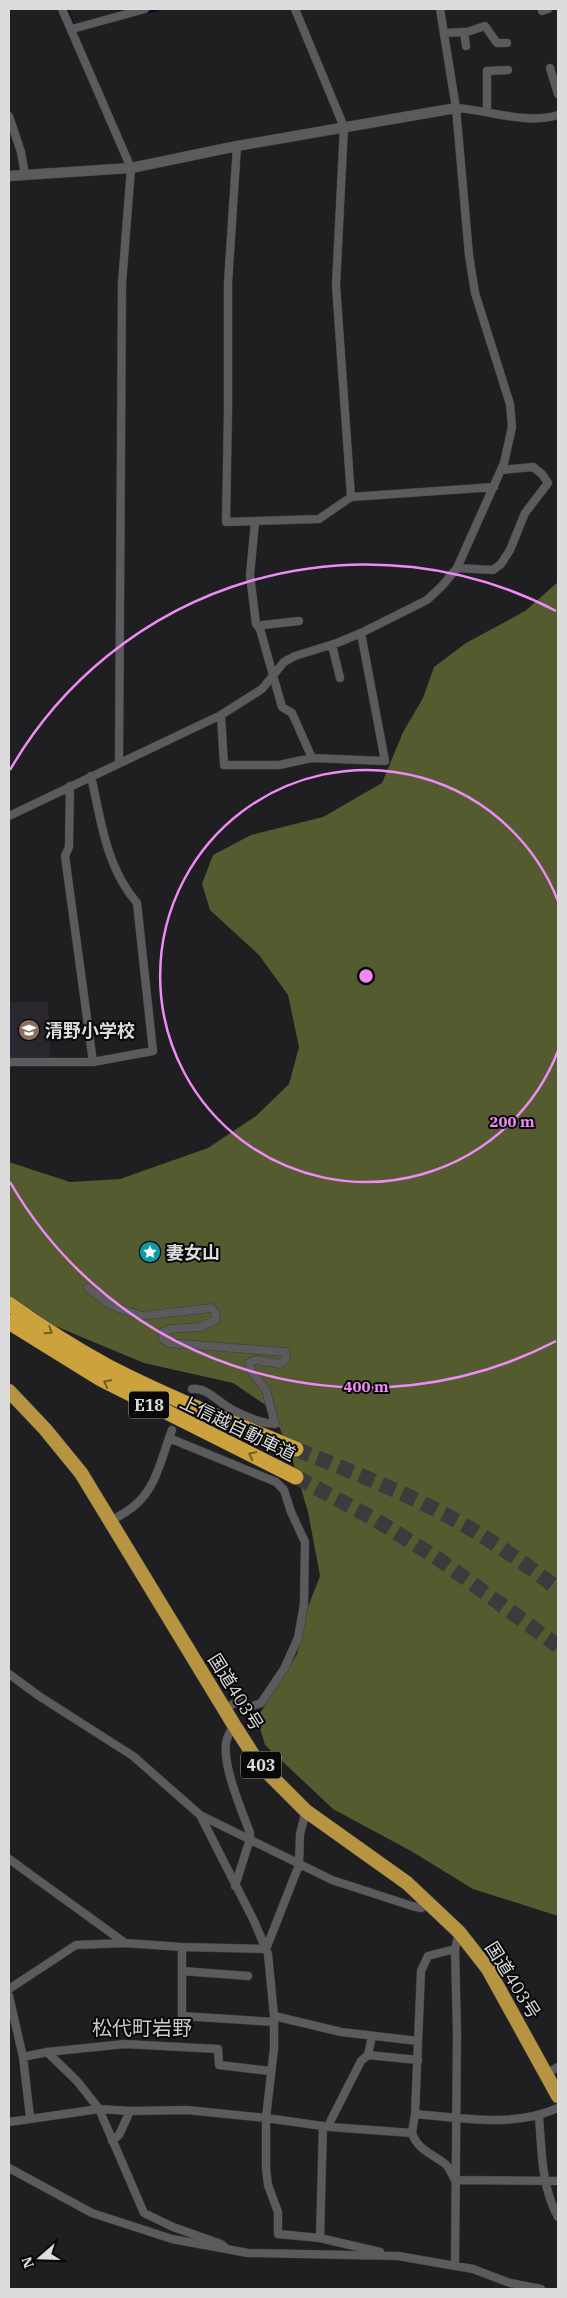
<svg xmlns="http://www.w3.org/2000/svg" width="567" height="2298" font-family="'IBM Plex Serif','Noto Sans JP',serif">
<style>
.built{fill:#2a262e}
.forest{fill:#545b2f}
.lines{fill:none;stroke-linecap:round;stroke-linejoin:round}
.stream{stroke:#000b28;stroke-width:2}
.motorway-tunnel{stroke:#3c3a3c;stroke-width:15;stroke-dasharray:15 8;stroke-linecap:butt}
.minor-casing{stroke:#3c3b3d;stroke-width:9}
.tertiary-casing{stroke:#3c3b3d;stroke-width:11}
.trunk-casing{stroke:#3c3b3d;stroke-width:15}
.motorway-casing{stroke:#3c3b3d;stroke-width:16}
.minor{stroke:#5c5a5d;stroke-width:8}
.tertiary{stroke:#5c5a5d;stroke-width:10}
.trunk{stroke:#b69442;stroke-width:14}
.motorway{stroke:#cca23c;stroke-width:15}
.oneway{stroke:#745d25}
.ring{fill:none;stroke:#ef8bf7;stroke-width:2.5}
.labels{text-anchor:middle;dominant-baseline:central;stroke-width:4;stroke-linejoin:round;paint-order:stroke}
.shield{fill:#090809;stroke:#9d9c9d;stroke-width:1}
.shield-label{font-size:16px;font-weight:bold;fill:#dddcdd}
.poi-label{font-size:18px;font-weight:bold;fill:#dddcdd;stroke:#090809;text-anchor:start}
.street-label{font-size:18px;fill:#dddcdd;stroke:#090809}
.quarter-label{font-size:20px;fill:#cbcacc;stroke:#090809}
.centre{fill:#ef8bf7;stroke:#090809;stroke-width:2.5}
.ring-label{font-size:15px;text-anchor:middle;font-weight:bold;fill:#ef8bf7;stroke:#090809;stroke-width:4;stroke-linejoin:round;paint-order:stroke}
</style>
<rect width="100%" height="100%" fill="#1f1e20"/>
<path class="built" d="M9,1002H48L50,1058L9,1059Z"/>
<path class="forest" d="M558,582V1916L473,1889L411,1851L333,1809L265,1745L257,1718L297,1654L308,1607L320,1576L308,1512L289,1448L270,1408L233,1383L144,1363L53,1325L9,1295V1162L70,1182L120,1179L208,1148L256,1116L289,1084L299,1047L288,995L259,955L210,910L202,884L213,855L251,835L323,817L382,783L403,732L423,698L434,667L466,643L525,611Z"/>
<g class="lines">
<path class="stream" d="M67,9L74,26
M145,13L160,9"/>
<path class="motorway-tunnel" d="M296,1449C346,1470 398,1489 446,1515C486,1536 523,1562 558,1589
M296,1477L376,1520L440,1560L558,1646"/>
<g class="minor-casing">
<path id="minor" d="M62,9L131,168L122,283L119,763
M295,9L344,127L336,285L351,497
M542,11L548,9
M72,29L145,9
M444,33L464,32L466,46
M464,33L485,26L497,43H507
M550,68L558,94
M456,108C490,110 525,125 558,115
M487,112V71L508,70
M9,116L21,152L25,175
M237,146L228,283V411L226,522L319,519L351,497L494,487
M255,522L250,575L256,624L260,629L282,707L292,713L312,758
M457,568L493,570L501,564L510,550L525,513L548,483L542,474L533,467L501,470
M260,629L263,625L299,621
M332,645L340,678
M221,715L224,765H279L312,758L385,761L361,633
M70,786L69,847L65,856L93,1062
M9,816L221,715L262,689L284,662L295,656L337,643L361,633L427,600L442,586L457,568L504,463L512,427L510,404L475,293L469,255L456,108L440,9
M9,1062H93L153,1051L137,903C106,867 101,821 91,776
M88,1288L110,1305L141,1316L211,1308L215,1312L216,1320L200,1327L171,1329L163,1332V1339L168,1343L285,1352L286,1359L280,1364L256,1360L249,1363L252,1372L266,1390L275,1424C261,1423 246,1417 233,1410C220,1404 207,1387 192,1389
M169,1438L276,1482L284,1490L291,1512L305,1542L304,1604L298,1638L284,1669L261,1703L250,1707L239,1701L224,1709
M111,1521C119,1516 127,1512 134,1506C157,1488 162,1455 172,1430
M9,1674L39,1696L133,1756L200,1815L332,1880L412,1906L421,1908L428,1903
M234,1725C232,1730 228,1734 227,1739C220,1761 242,1811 250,1833V1839L235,1886
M200,1815L254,1921L268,1954L274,2016V2048L266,2118V2168L268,2185L278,2212V2234L320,2238
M9,1859L125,1943
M182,1947V2027
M266,1949L299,1865L300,1834L306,1811
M182,1971L248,1976
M9,1989L76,1945L125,1943L182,1947L266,1949
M9,1996L23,2057L30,2117
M182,2016L274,2022
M274,2016L341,2032L418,2041
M47,2052L77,2081L99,2109L144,2213L173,2227L221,2244L226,2248
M368,2055L372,2036
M23,2057L47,2052L125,2044L218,2049L219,2065L270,2071
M546,2074L558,2067
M415,2114C463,2118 513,2128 558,2108
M539,2117C542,2152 541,2186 558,2217
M9,2122L99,2109L130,2111L187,2110L266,2118L330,2127L412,2133C417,2149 432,2154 444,2163C449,2166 452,2175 455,2180
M323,2126L320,2238L380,2252
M330,2127V2122L361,2061L368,2055L418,2060
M412,2133L415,2114L421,1971L428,1956L455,1949
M112,2141L119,2135L130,2111
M9,2168L92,2213L172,2239L248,2253L398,2256L473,2269L510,2283L541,2289
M455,2180L558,2181
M455,2266L457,2033L455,1949L459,1932"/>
</g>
<g class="tertiary-casing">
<path id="tertiary" d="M9,176L131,168L237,146L456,108"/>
</g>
<g class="trunk-casing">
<path id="trunk" d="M9,1391L45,1429L81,1473L234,1725L259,1764L306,1811L407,1883L459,1932L488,1969L558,2096"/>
</g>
<g class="motorway-casing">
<path id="motorway" d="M9,1304C41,1327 74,1348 109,1367C169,1398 233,1423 296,1449
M9,1322L101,1379L296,1477"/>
</g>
<use href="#minor" class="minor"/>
<use href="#tertiary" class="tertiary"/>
<use href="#trunk" class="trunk"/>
<use href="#motorway" class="motorway"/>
</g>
<defs><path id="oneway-chevron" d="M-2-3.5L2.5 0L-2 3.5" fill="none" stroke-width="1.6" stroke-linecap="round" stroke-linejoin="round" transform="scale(1.25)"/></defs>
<g class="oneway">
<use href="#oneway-chevron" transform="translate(49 1331) rotate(33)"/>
<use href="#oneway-chevron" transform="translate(107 1383) rotate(-152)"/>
<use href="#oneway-chevron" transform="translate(252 1455) rotate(-153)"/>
</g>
<g class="ring">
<path d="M558 1051A206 206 0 1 1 558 901"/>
<path d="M556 1341A411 411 0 0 1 10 1182M10 770A411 411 0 0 1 556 611"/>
</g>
<defs>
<g id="school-disc" transform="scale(1.125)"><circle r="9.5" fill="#8d6e63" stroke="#090809"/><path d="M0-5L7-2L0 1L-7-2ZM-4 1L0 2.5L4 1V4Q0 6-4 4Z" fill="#fff"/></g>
<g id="sight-disc" transform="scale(1.125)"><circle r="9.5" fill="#0f9aa8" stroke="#090809"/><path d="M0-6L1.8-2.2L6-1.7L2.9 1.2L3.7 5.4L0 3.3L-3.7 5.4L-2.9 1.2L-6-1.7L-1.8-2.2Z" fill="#fff"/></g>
</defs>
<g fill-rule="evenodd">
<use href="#school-disc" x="29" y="1030"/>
<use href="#sight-disc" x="150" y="1252"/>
</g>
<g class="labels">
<g class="shield">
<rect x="129" y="1391.5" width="40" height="27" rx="4"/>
<rect x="241" y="1751.5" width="40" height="27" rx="4"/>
</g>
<g class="shield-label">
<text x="149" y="1405">E18</text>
<text x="261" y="1765">403</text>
</g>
<g class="poi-label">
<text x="45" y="1030">清野小学校</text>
<text x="166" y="1252">妻女山</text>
</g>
<g class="street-label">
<text transform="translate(238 1428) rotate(26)">上信越自動車道</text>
<text transform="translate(236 1692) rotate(58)">国道403号</text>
<text transform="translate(513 1980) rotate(58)">国道403号</text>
</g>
<g class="quarter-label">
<text x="142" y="2027">松代町岩野</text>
</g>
</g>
<circle cx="366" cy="976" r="8" class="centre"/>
<g class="ring-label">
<text x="512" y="1127">200 m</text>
<text x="366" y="1392">400 m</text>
</g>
<rect width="567" height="2298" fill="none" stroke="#dddcdd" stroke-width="20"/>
<g transform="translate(40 2258) rotate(250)" stroke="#090809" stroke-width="4" paint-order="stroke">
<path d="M0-4L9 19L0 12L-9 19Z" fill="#dddcdd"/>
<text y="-8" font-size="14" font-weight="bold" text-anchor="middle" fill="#dddcdd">N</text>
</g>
</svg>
